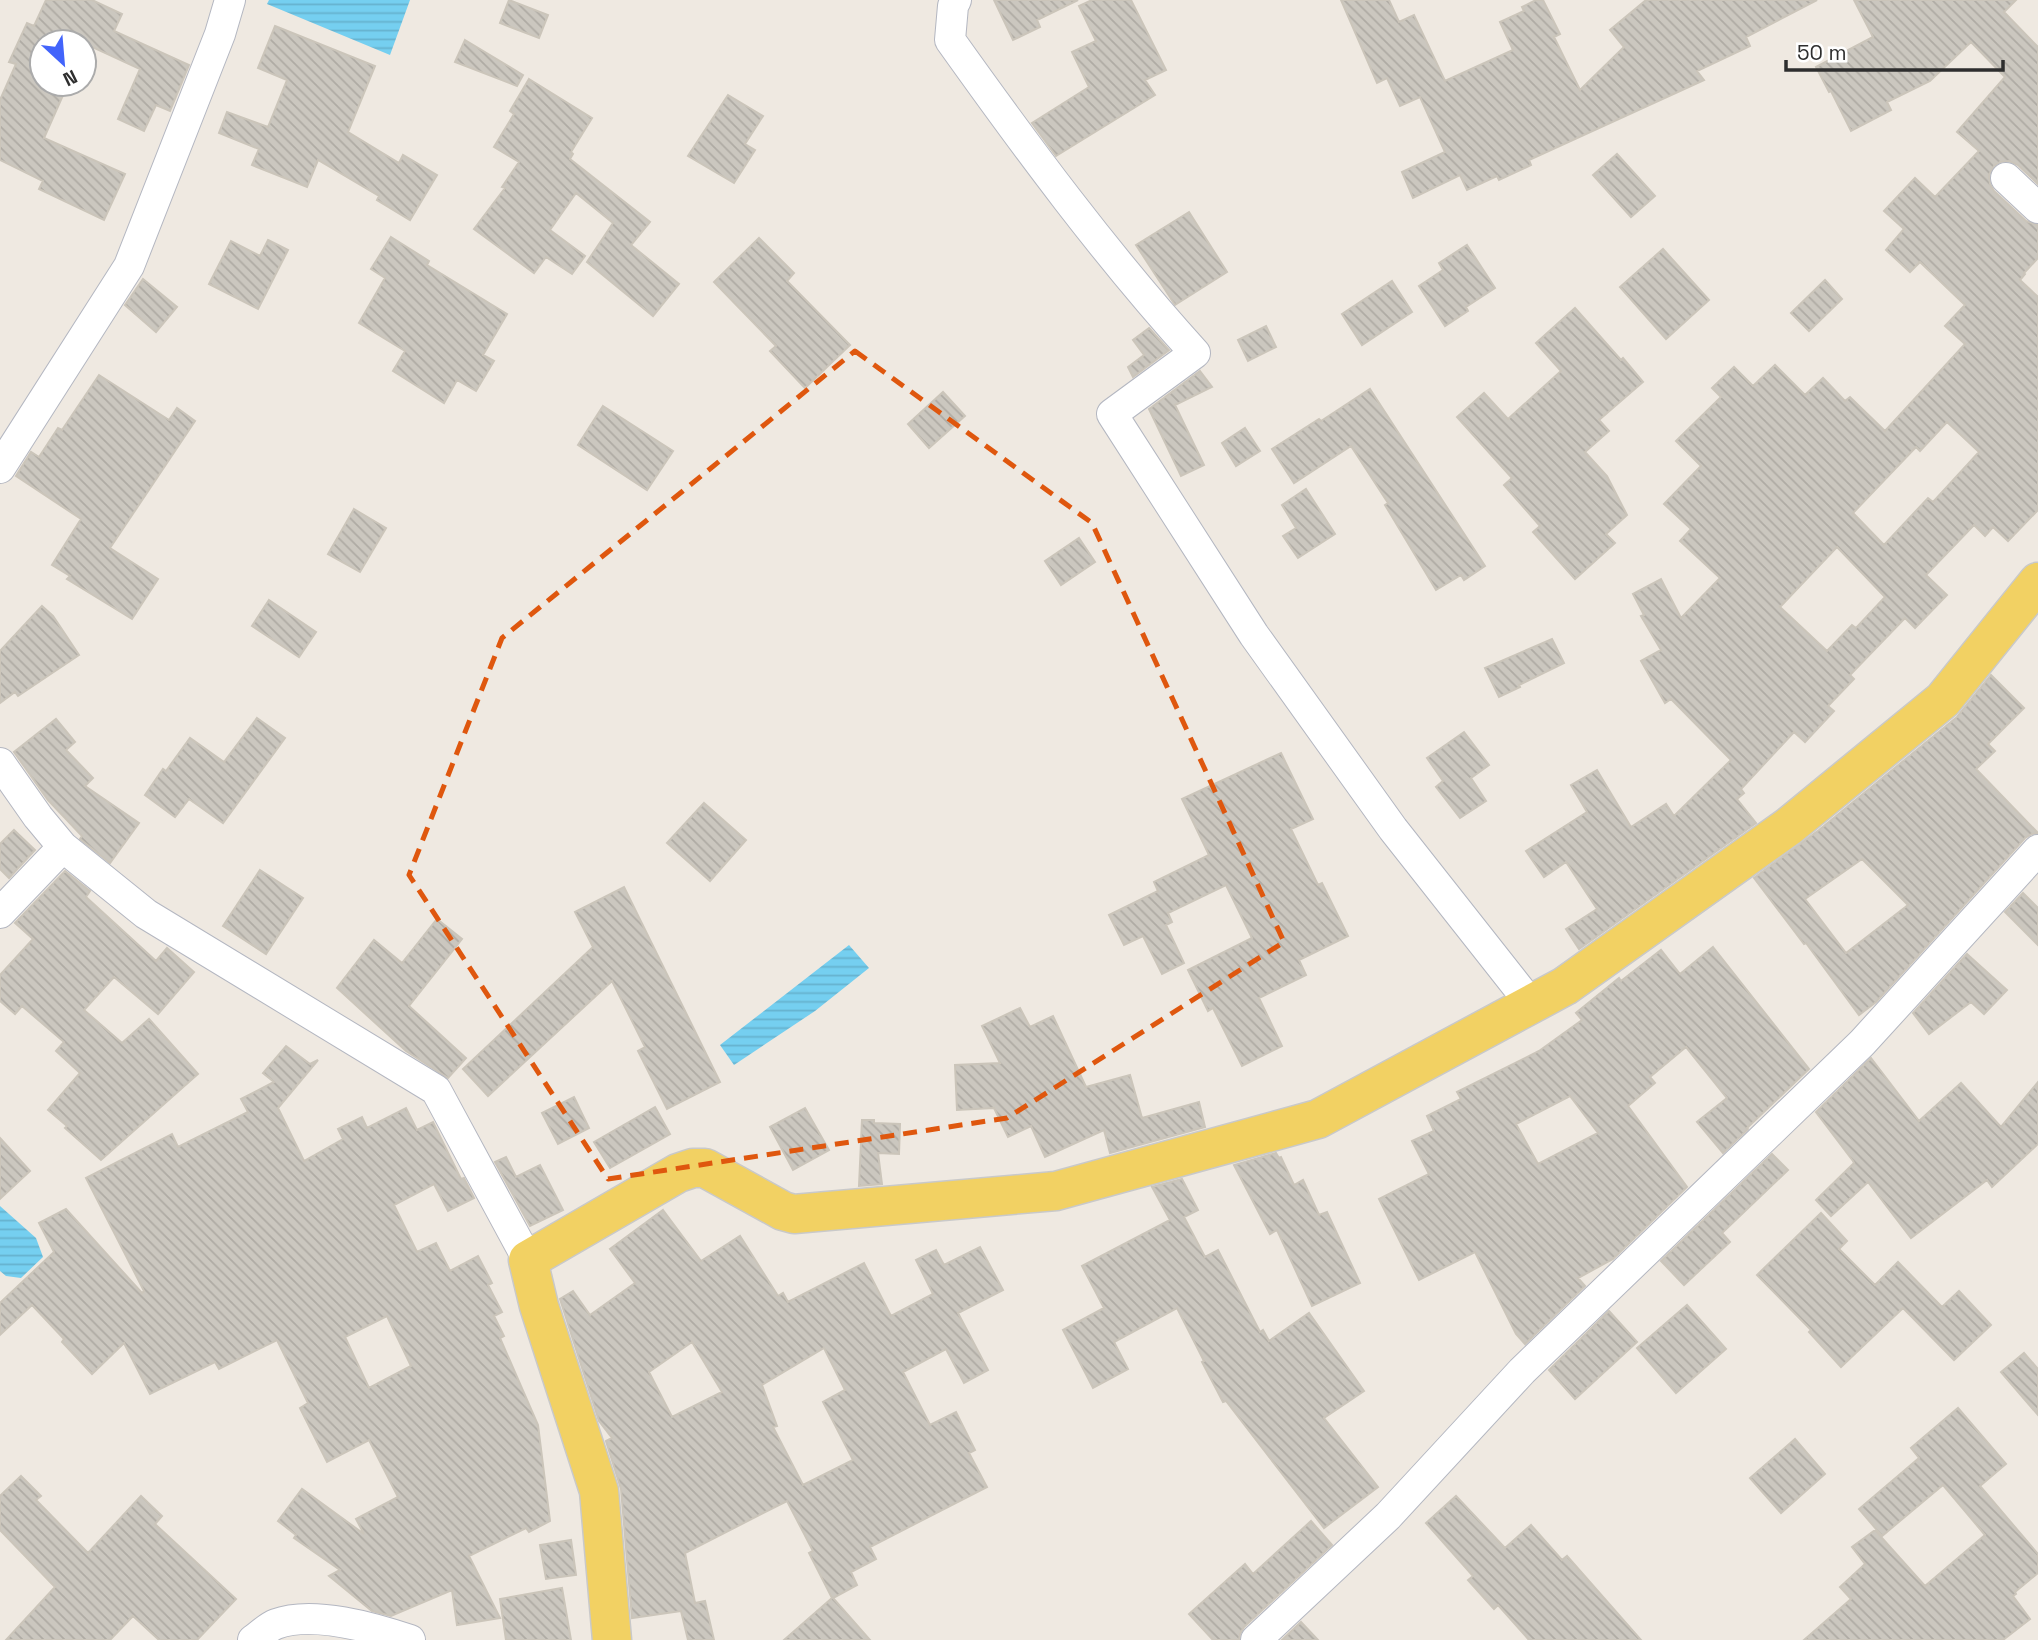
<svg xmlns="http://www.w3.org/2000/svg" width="2038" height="1640" font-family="'Space Grotesk',sans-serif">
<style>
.water{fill:url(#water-rules)}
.building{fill:url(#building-back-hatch);stroke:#cbc5ba;stroke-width:2;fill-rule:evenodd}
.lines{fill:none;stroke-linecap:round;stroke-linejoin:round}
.minor-casing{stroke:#b4b7c1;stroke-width:32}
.major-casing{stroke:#c9c9c9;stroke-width:41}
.minor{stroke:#fff;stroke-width:30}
.major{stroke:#f2d163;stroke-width:38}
.marked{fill:none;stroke:#df570e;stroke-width:5;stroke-dasharray:14 9;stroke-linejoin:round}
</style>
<defs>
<pattern id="water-rules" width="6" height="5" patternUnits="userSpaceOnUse" patternTransform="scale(1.75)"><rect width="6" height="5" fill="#75cff0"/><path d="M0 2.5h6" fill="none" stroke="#66b2ce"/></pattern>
<pattern id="building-back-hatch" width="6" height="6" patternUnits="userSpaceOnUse" patternTransform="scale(1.75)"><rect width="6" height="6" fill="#cbc7bf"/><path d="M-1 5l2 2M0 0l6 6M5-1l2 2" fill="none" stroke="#afaba4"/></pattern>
</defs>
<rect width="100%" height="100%" fill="#efe9e1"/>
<path class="water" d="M269,0H410L390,55L267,4Z
M849,945L869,968L815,1011L734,1065L720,1045Z
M0,1206L36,1238L43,1257L21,1278L6,1276L0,1271Z"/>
<path class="building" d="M46,0H92L122,14L114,31L189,65L170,111L156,105L144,131L118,119L140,69L86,44L84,49V42H42V84H68L44,138L125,174L104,220L39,189L43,181L0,160V100L16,64L9,62L27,23L34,26Z
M509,0L548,15L539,38L500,23Z
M994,0H1078L1037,20L1040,27L1013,40Z
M1092,0H1131L1166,70L1145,80L1155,95L1056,156L1032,123L1089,87L1072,52L1096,41L1079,6Z
M1341,0H1389L1399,22L1414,15L1445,81L1513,50L1500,22L1524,11L1522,7L1536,0H1543L1560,34L1554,37L1580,90L1624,47L1610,30L1646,0H1817L1746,37L1750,46L1697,71L1704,80L1529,160L1531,165L1499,180L1497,176L1467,190L1460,175L1413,198L1402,172L1445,152L1420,97L1400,106L1387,78L1377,83Z
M1854,0H2016L2004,12L2038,47V184L2018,165L2009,161L2000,162L1994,166L1989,175L1990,184L1994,191L2026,221L2038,225V258L2024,273L2025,274L2020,280L2038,297V510L2008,541L1993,527L1985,536L1974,525L1926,575L1947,595L1915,628L1905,618L1850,675L1854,679L1828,706L1834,711L1805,742L1794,732L1741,789L1744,793L1737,799L1756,823L1579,949L1566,929L1597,909L1566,862L1544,877L1526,851L1587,812L1571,785L1597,770L1631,827L1666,804L1674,816L1731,760L1671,699L1665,703L1641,661L1661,650L1641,616L1644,615L1633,594L1661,579L1681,618L1720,578L1680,541L1691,529L1664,504L1701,466L1676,441L1721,397L1712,388L1734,367L1753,386L1775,365L1805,395L1823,378L1845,401L1850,397L1885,431L1965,344L1945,326L1965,305L1920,262L1910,272L1886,250L1904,229L1884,211L1915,178L1935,197L1979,151L1957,132L2005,77L1971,42L1930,81L1887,102L1891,110L1851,131L1831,91L1829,92L1816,67L1873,37ZM1947,422L1979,452L1933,502L1928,498L1884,545L1853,513L1916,447L1920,451ZM1837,547L1885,597L1856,628L1852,625L1827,651L1780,607Z
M275,26L375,66L348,132L399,163L403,155L437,175L410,220L377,200L379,196L318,160L307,187L252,165L259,149L219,133L227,112L268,127L287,80L258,68Z
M465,40L523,75L517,86L455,62Z
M529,79L592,118L571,152L573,154L570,159L650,222L631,245L679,284L653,316L587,262L613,223L576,193L550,230L585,256L572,274L546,257L534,273L474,229L505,188L502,187L519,162L494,147L514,114L510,111Z
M728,95L763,116L745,144L755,150L734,183L688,156Z
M1617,154L1655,196L1631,217L1593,175Z
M1189,212L1227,272L1175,305L1136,245Z
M391,237L429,261L427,265L507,314L483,355L494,361L476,391L457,380L444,403L393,371L405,351L359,323L385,278L371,269Z
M759,238L794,273L787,281L850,345L805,388L770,351L776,346L714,282Z
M268,240L288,250L258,309L209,284L231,241L260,256Z
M1467,245L1495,288L1466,307L1468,311L1445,326L1419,286L1443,270L1439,263Z
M1663,249L1709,300L1666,339L1620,287Z
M143,279L177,307L156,332L125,305Z
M1825,280L1842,299L1809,331L1791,313Z
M1392,281L1412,312L1362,345L1342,314Z
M1575,308L1621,360L1623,358L1643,382L1599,420L1609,431L1585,452L1607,476L1627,515L1606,534L1615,543L1575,579L1533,532L1540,526L1504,485L1512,478L1457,417L1484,393L1508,419L1561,371L1536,343Z
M1266,326L1276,347L1248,361L1238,340Z
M1149,328L1169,350L1133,377L1128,367L1144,355L1133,340Z
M1200,371L1212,387L1175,405L1204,465L1181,476L1149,409Z
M99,375L169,420L177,408L195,421L110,548L158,579L132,619L67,579L70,576L52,565L81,519L16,476L31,452L39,457L58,428L62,430Z
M1370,389L1485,566L1464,580L1461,575L1436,590L1385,505L1388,503L1351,446L1294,483L1272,449L1319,419L1321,421Z
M943,392L965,416L929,448L908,424Z
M603,406L673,451L647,490L578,445Z
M1245,428L1260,451L1236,466L1222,443Z
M1306,489L1335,534L1298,558L1283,536L1296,528L1282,505Z
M354,509L386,528L360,572L328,554Z
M1079,538L1095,562L1061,585L1045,561Z
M269,600L316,632L299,657L252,626Z
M42,606L53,616L79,655L18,696L15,692L0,703V651Z
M1552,639L1564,663L1519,685L1520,687L1499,697L1485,668Z
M1991,675L2024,708L1988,744L1995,751L1976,769L2038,833L2032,834L2025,838L1876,1002L1859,1015L1806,943L1804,944L1754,878L1819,830L1957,717ZM1862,859L1908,905L1846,953L1805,899Z
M257,718L285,738L223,823L189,799L175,817L145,795L163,769L166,771L190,738L224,762Z
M56,719L75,742L66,750L93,778L85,786L139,823L110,863L80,839L82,836L48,800L14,752Z
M1464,732L1489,765L1471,778L1486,801L1460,818L1436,787L1443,781L1427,758Z
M1281,753L1313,819L1291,829L1318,885L1322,883L1348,936L1299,960L1306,975L1259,998L1282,1046L1242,1066L1213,1008L1208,1011L1188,970L1252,938L1226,885L1168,913L1172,922L1166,925L1184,963L1162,974L1143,936L1124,945L1109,915L1158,891L1154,882L1209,855L1182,799Z
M704,803L746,840L710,881L667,843Z
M14,830L35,850L9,878L0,869V844Z
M260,870L303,898L266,954L223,926Z
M65,871L90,891L86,897L156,961L167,948L194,972L158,1014L114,977L84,1010L122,1043L149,1019L198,1074L101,1160L65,1128L67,1126L48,1110L80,1073L56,1051L64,1042L22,1006L15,1014L0,1001V975L33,939L15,923Z
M624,887L720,1082L667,1109L638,1051L645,1047L612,981L488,1096L463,1069L593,947L575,912Z
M2023,893L2038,908V945L2005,912Z
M437,919L462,939L409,1006L466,1058L448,1078L406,1051L337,988L374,940L402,963Z
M1713,947L1809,1069L1747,1128L1748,1129L1723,1153L1697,1122L1727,1098L1686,1047L1650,1077L1655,1083L1628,1106L1687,1187L1613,1259L1578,1278L1585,1286L1525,1344L1516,1334L1475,1252L1419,1280L1379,1199L1429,1174L1412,1141L1434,1131L1427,1116L1461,1099L1457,1092L1539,1051L1582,1020L1576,1013L1619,978L1621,981L1661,950L1680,974ZM1570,1096L1598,1133L1538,1164L1516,1124Z
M1967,954L2007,990L1984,1014L1971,1002L1929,1034L1913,1013Z
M1020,1008L1030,1027L1053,1016L1086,1087L1130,1075L1142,1118L1199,1102L1205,1127L1110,1153L1104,1130L1045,1157L1031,1126L1008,1137L994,1108L957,1110L955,1065L1000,1063L982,1026Z
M286,1046L310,1064L318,1060L278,1108L304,1161L343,1139L338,1129L362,1117L367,1128L406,1108L417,1130L433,1122L461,1179L464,1178L474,1198L448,1211L434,1184L394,1205L417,1252L436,1243L450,1271L478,1256L492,1283L488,1285L502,1312L494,1316L504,1336L500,1338L538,1425L550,1521L529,1532L526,1528L469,1556L500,1618L457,1625L452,1590L391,1616L372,1611L329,1576L340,1570L294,1538L296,1535L278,1521L302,1489L364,1534L356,1519L398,1497L369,1440L327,1462L300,1408L308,1403L277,1340L219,1369L215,1362L150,1394L124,1343L92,1374L62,1342L64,1339L32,1305L0,1335V1303L54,1252L39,1223L66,1209L142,1293L144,1291L86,1178L172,1134L178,1147L248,1112L241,1099L274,1082L263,1073ZM387,1316L411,1366L369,1388L345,1337Z
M1871,1058L1919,1121L1961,1083L2001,1127L2038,1082V1144L1992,1187L1987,1180L1911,1238L1868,1182L1831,1216L1816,1200L1854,1163L1853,1161L1816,1112Z
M574,1097L589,1128L558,1144L542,1113Z
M655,1107L670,1134L610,1168L594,1142Z
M805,1108L829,1150L793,1170L770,1127Z
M862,1120H874V1123L900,1124L899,1154L878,1153L882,1184L859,1186Z
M0,1138L30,1171L0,1199Z
M1276,1153L1279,1158L1281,1157L1294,1185L1303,1180L1319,1215L1327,1212L1360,1283L1312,1306L1277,1230L1270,1234L1234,1165Z
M1772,1154L1788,1170L1722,1233L1730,1242L1684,1285L1661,1261Z
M506,1157L516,1177L540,1165L563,1210L530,1226L495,1162Z
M1182,1179L1198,1210L1184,1217L1205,1257L1218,1250L1260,1332L1263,1330L1269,1341L1309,1313L1364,1391L1324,1418L1378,1487L1324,1528L1226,1401L1223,1402L1202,1362L1204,1361L1177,1308L1114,1342L1128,1369L1093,1388L1063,1330L1104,1308L1082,1266L1170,1220L1152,1187Z
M663,1210L701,1261L740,1236L778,1296L783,1293L788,1302L864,1263L891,1316L933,1294L916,1260L936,1250L944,1265L980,1247L1003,1290L958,1313L988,1370L964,1383L946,1349L903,1372L930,1425L956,1412L975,1450L969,1453L987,1487L870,1547L876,1559L851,1572L857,1585L833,1598L870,1640H784L832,1598L809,1553L813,1551L787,1501L685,1553L695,1603L705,1601L714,1640H688L681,1611L632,1618L621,1489L606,1441L612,1438L599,1421L560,1299L573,1291L590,1315L635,1283L610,1249ZM692,1342L722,1392L672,1417L649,1372ZM824,1348L845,1390L823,1402L853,1460L803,1485L773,1427L777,1426L762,1385Z
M1821,1213L1847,1241L1839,1249L1875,1285L1898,1262L1942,1307L1959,1291L1991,1325L1954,1360L1903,1308L1841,1367L1809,1332L1811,1330L1757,1275Z
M1687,1305L1726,1349L1676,1393L1637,1348Z
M1609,1311L1637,1342L1575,1399L1549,1370Z
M2024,1353L2038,1369V1415L2001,1372Z
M1958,1408L2006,1464L1980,1486L2038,1554V1573L2015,1592L2016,1594L2013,1596L2030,1619L2003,1640H1804L1851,1599L1840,1587L1865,1564L1852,1547L1875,1530L1925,1586L1985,1535L1943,1485L1882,1536L1859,1509L1919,1458L1911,1448Z
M1795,1439L1825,1474L1781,1513L1750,1478Z
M21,1476L41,1496L36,1500L88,1553L141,1496L162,1516L155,1524L236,1599L197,1640H159L133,1616L110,1640H6L55,1587L0,1530V1496Z
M1456,1496L1505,1548L1531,1525L1562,1560L1567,1556L1641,1640H1529L1498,1605L1494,1609L1468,1580L1473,1576L1426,1523Z
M1311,1521L1332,1545L1244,1627L1240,1634L1239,1640H1213L1189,1614L1245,1564L1253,1574Z
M571,1540L576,1575L546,1579L540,1545Z
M562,1588L571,1640H506L500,1599Z
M1301,1622L1318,1640H1282Z"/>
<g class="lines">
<g class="minor-casing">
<path id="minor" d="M956,0L953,6L950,40C1027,148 1106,255 1195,353L1112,414L1254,635L1393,829L1531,1004
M2006,178L2038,208
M0,468L129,266L220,34L230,0
M0,763L38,817L63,847L146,914L436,1090L528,1260
M0,913L63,847
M253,1640C260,1635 268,1627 276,1624C313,1610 374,1628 410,1640
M1256,1640L1388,1516L1522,1371L1862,1043L2038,850"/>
</g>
<g class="major-casing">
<path id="major" d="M612,1640L599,1491L539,1306L528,1260L678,1173L693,1168H705L783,1211L794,1214L1056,1191L1318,1119L1565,986L1788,827L1943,700L2038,582"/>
</g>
<use href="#minor" class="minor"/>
<use href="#major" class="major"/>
</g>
<path class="marked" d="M855,351L1092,523L1284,942L1007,1118L608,1179L409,875L502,638Z"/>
<g transform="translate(63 63) rotate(154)"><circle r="33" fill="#ffffff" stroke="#ababab" stroke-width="2"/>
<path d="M0-5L12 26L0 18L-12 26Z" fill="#4264fb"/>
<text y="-10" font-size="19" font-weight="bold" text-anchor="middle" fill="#2e2e2e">N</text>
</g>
<path d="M1786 60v10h217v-10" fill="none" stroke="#2e2e2e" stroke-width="3.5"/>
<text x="1797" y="60" font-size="21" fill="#2e2e2e" stroke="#ffffff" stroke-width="5" paint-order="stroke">50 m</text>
</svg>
